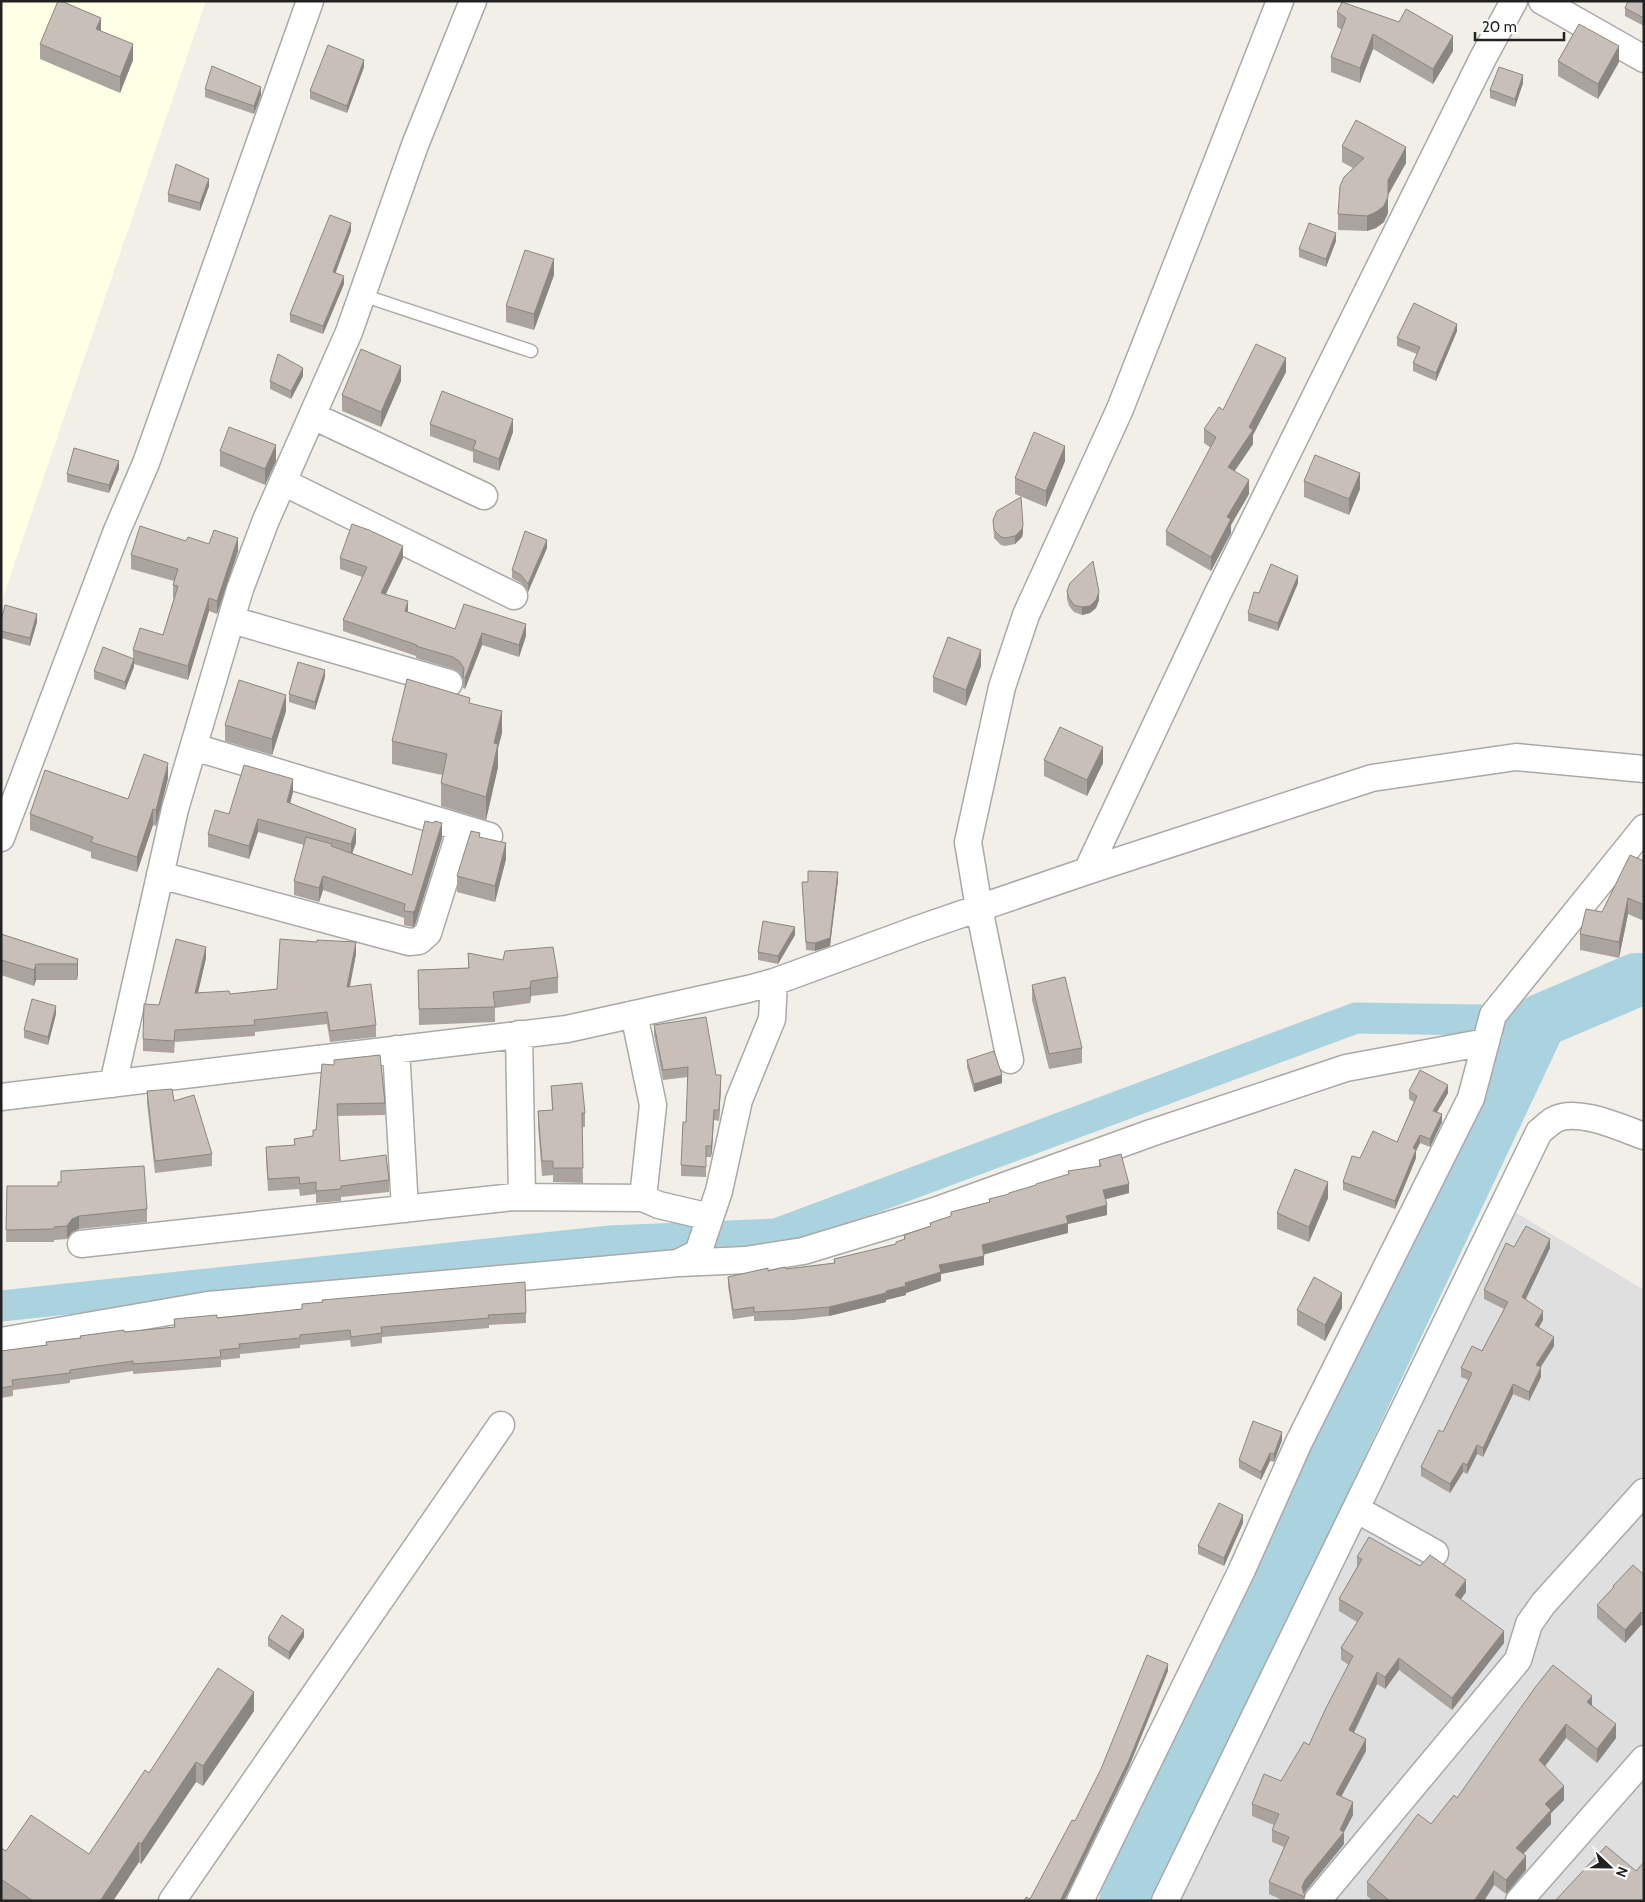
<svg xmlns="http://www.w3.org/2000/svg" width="1645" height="1902" font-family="Cabin,sans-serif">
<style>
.residential{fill:#e0dfdf}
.education{fill:#ffffe5}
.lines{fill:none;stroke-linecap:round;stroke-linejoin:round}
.canal{stroke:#aad3df;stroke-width:31}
.river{stroke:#aad3df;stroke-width:54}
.service-casing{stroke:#a9a9a9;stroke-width:15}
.minor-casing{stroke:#a9a9a9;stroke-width:29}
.service{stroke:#fff;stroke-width:12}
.minor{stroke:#fff;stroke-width:26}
.wall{fill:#aba49e}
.shaded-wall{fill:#8b8681}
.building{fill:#c7bfb8;stroke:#8b8681}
</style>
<rect width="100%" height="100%" fill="#f2efe9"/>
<path class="residential" d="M1510,1209L1644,1290V1901H1160Z"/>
<path class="education" d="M1,1H206L1,603Z"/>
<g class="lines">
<path class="canal" d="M1,1306L610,1241L776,1234L1356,1018L1540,1021"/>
<path class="river" d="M1126,1901L1540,1021L1636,980H1644"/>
<g class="service-casing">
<path id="service" d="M362,295L531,351"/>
</g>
<g class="minor-casing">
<path id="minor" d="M1542,1L1644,59
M313,416L484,496
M283,482L514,596
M232,620L449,683
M194,747L489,836
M1,838L116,533L146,463L310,1
M1087,871L1217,595L1483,58L1514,1
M160,875L409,942L419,941L428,933L461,828
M634,1014L653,1105L643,1198
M519,1034L522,1197
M396,1049L405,1209
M1010,1060L979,908L968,842L1002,687L1026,615L1120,409L1280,1
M113,1084L175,809L240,589L266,520L349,332L415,145L473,1
M1,1097L567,1029L748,989L774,982L921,928L1087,871L1372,778L1516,757L1644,769
M81,1244L513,1197L643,1198L659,1205L710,1217
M680,1263L746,1260L803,1251L935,1211L1151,1133L1346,1068L1486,1042
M1,1341L208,1305L678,1263L698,1253L719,1191L739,1100L772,1019L774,982
M1356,1509L1435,1553
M172,1901L501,1425
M1080,1901L1241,1572L1299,1442L1471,1098L1493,1015L1644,828
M1165,1901L1539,1132C1544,1128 1549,1123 1554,1120C1577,1107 1621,1128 1644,1136
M1317,1901L1518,1660L1529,1624L1543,1604L1644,1492
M1519,1901L1644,1759"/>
</g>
<use href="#service" class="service"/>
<use href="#minor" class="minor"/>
</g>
<path class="wall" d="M1644,1V26L1625,16V8Z
M1337,12L1453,51L1433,84L1373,49L1360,83L1331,72V57L1342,30L1337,27Z
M101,31L133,60L120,93L40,59V44Z
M1558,61L1619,62L1598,99L1558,76Z
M364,67L347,113L310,99V91Z
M1523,83L1515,107L1490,98V90Z
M205,89L261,95L254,114L205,97Z
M1342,146L1406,163L1388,195V213L1384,222L1376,228L1367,231L1338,230V214L1353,168L1342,162Z
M209,186L200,211L168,202V194Z
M351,231L335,273L344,284L323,334L290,322V314Z
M1336,241L1326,267L1299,257V249Z
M554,275L534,330L506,322V306Z
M1457,331L1436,381L1413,371V363L1417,354L1397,346V338Z
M1286,372L1253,435V444L1234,471L1249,494L1231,525V533L1211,571L1166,545V531L1211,448L1204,443V429L1223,410Z
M303,376L291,399L270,389V381Z
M401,381L381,427L342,411V395Z
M430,424L513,432L499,471L473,462V452L430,436Z
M220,451L276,461L265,485L220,466Z
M1065,461L1046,507L1015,494V478Z
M119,469L109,493L67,482V474Z
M1304,481L1360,489L1349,515L1304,497Z
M993,520L1023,533L1022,537L1015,544L1005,546L1001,545L994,538Z
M186,541L209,544L238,551L217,614L209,611L188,680L134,664V667L125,690L94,679V671L133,658V650L163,635L174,598H173V585L174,581L131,569V555Z
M547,548L528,592L521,583L512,578V570Z
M340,558H403L386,594L408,612L455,629L526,636L519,657L482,645L465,689L463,688V679L459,672L453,669L416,658V656L343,631V620L362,577L340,569Z
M1298,583L1278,631L1248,621V613L1259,593Z
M1067,591L1099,600L1096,608L1090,613L1082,615L1074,612L1069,606L1067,599Z
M1,621L37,622L30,646L1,638Z
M981,666L966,706L933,692V677Z
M325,677L315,710L289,702V694Z
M470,703L502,733L498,748V767L486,820L441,806V783L442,775L392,764V741Z
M286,711L272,755L225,741V725Z
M1044,760L1103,763L1087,796L1044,776Z
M168,778L156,826L153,825L137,872L91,858V852L30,830V814L128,799Z
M293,792L290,803L356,843L352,853L412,875L442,838L415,925L413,927L404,925V918L323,890L319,902L294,895V881L304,845L258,832L249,859L208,847V834L229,814Z
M480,837L506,859L495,902L457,892V876Z
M1644,861V921L1628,914L1619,958L1580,950V934L1602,912Z
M838,880L830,946L815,951L806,950L802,882Z
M1,934L78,959L77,980H36L34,986L1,975Z
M795,935L778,964L758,960V952Z
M468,953L558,977V993L531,996L530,1003L495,1008V1022L419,1025L418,970L468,968Z
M356,954L350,987L376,1025V1037L330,1042L327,1024L255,1032V1036L175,1042L174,1053L143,1051V1039L159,1005L206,958L198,993L230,994L277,989Z
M1032,985L1082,1048V1063L1049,1069L1032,1000Z
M56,1014L48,1045L24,1038V1030Z
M654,1025L716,1075L721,1085L719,1121L714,1120L712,1151L711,1157H706V1177L681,1176V1165L686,1122L688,1077L663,1080L654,1035Z
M334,1060L385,1103V1115L337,1116L340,1161L389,1180V1192L341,1197V1201L316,1203V1194L300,1196L299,1189L268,1191L266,1159V1147L294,1145V1139L313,1136L316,1130L334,1065Z
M967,1060L1002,1083L974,1092L967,1067Z
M551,1086L585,1113V1127H582L583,1183L553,1182V1175L542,1176L538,1126V1111L552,1110Z
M147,1091L174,1101L212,1154V1166L155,1173L147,1103Z
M1409,1091L1448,1093L1437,1112L1442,1122L1430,1147L1420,1143L1416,1151V1158L1395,1209L1343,1190V1182L1360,1158L1397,1142L1414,1102L1409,1099Z
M1099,1160L1129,1193L1105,1199L1107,1215L1068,1224V1233L984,1254V1265L941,1274V1281L906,1293V1295L886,1300V1302L829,1316L794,1320L754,1321V1316L733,1319L728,1286V1277L768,1271L834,1263V1259L896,1244V1242L904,1240V1235L930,1227V1223L951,1217V1212L989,1202V1199L1009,1195L1068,1175V1171L1099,1167Z
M7,1186L147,1209V1222L79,1229L72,1232L67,1239L54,1240V1242H6Z
M1328,1198L1309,1242L1277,1229V1213Z
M1514,1247L1550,1248L1525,1300L1543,1320L1539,1327L1554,1346L1541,1367V1377L1529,1401L1513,1394L1483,1457L1477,1454L1467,1474L1463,1472L1450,1493L1421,1476V1467L1443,1432L1468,1380L1461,1377V1368L1482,1351L1504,1309L1484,1299V1290Z
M302,1304L526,1313V1323L489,1325V1328L382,1337V1343L351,1347L350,1340L300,1345V1348L240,1354V1358L221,1360V1367L133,1374V1371L70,1380V1383L13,1390V1396L1,1398V1351L46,1345V1342L124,1332L174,1327V1319L217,1318L302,1309Z
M1342,1308L1325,1341L1297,1325V1310Z
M1282,1440L1274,1462L1270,1461L1261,1480L1239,1468V1460Z
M1243,1523L1224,1566L1198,1554V1546Z
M1357,1557L1466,1592L1461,1599L1504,1643L1452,1710L1399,1670L1385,1689L1377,1684L1354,1733L1366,1751L1341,1797L1353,1815L1344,1832V1844L1305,1892L1304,1894L1305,1901H1284L1269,1894V1882L1284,1847L1272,1842V1830L1274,1825L1252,1816V1804L1281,1781L1309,1745L1349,1665L1341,1660V1648L1357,1622L1339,1611V1599L1357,1567Z
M1644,1575V1627L1641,1625L1625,1643L1597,1618V1605L1613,1588V1586Z
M304,1637L289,1660L268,1646V1638Z
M1592,1705L1616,1738L1597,1763L1566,1738L1545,1766L1564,1800L1551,1813V1824L1523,1854L1526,1870L1506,1894L1494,1885L1484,1901H1373L1367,1896V1882L1431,1824L1457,1798Z
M254,1711L203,1786L196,1782L141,1864L139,1862L113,1901H3L1,1899V1848L6,1851L89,1854L149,1773Z"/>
<path class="shaded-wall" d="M101,18V34L96,29Z
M1373,34V49L1360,83V68Z
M1453,36V51L1433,84V69Z
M133,44V60L120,93V77Z
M1619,46V62L1598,99V84Z
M364,60V67L347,113V106Z
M1523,75V83L1515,107V99Z
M261,87V95L254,114V106Z
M1406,147V163L1388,195V213L1384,222L1376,228L1367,231V216Z
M209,179V186L200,211V203Z
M351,223V231L333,280V272Z
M1336,233V241L1326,267V259Z
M554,259V275L534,330V314Z
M344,276V284L323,334V326Z
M1457,324V331L1436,381V373Z
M1286,358V372L1253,435V444L1228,481V467Z
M401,366V381L381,427V412Z
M303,368V376L291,399V391Z
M513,419V432L499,471V459Z
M276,445V461L265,485V469Z
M1065,446V461L1046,507V491Z
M119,461V469L109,493V485Z
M1360,473V489L1349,515V499Z
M1249,480V494L1231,525V533L1211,571V557L1227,517Z
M1023,525V533L1022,537L1015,544V536Z
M238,538V551L217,614V601Z
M547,540V548L528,592V584Z
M403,546V558L381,604V593Z
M1298,576V583L1278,631V623Z
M1099,592V600L1096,608L1090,613L1082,615V607Z
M209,598V611L188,680V666Z
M408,601V613L405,611Z
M37,614V622L30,646V638Z
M526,624V636L519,657V645Z
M482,633V645L465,689V678Z
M981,650V666L966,706V690Z
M134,659V667L125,690V682Z
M325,670V677L315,710V702Z
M286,695V711L272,755V739Z
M502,711V733L498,748V767L486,820V797L494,743Z
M1103,747V763L1087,796V780Z
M168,763V778L156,826V810Z
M293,779V792L287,815V802Z
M153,809V825L137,872V857Z
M258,819V832L249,859V846Z
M442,823V838L415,925L413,927V912Z
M356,829V843L351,857V844Z
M506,843V859L495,902V886Z
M838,872V880L830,946L815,951V943Z
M323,876V890L319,902V888Z
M1628,898V914L1619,958V942Z
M795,927V935L778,964V956Z
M356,942V954L347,999V987Z
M206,947V958L195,1005V993Z
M78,959V975L77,980V964Z
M36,964V980L34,986V970Z
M531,981V996L530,1003V988Z
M56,1006V1014L48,1045V1037Z
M721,1075V1085L719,1121V1110Z
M1002,1075V1083L974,1092V1084Z
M1448,1085V1093L1433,1119V1111Z
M714,1110L712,1151L711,1157V1146Z
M1442,1114V1122L1430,1147V1139Z
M1420,1135V1143L1416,1151V1158L1395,1209V1201L1413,1148Z
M1328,1182V1198L1309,1242V1227Z
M1129,1184V1193L1103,1200V1190Z
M1107,1205V1215L1068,1224V1233L982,1255V1245L1066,1216Z
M79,1216V1229L72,1232L67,1239V1226L72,1219Z
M1550,1239V1248L1522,1307V1297Z
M984,1256V1265L941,1274V1281L906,1293V1295L886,1300V1302L829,1316V1307L886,1291L905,1283L939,1265Z
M1342,1293V1308L1325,1341V1325Z
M1543,1311V1320L1535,1334V1325Z
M1554,1337V1346L1536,1374V1365Z
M1541,1367V1377L1529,1401V1392Z
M1513,1384V1394L1483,1457V1448Z
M1282,1432V1440L1274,1462V1454Z
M1477,1445V1454L1467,1474V1465Z
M1270,1453V1461L1261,1480V1472Z
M1463,1463V1472L1450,1493V1484Z
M1243,1515V1523L1224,1566V1558Z
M1466,1580V1592L1455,1607V1595Z
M1641,1612V1625L1625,1643V1630Z
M304,1630V1637L289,1660V1652Z
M1504,1631V1643L1452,1710V1698Z
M1399,1658V1670L1385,1689V1677Z
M1168,1664V1671L1129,1767L1066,1897L1064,1901H1060Z
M1377,1672V1684L1349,1742V1730Z
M254,1692V1711L203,1786V1766Z
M1592,1696V1710L1587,1702Z
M1566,1724V1738L1539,1774V1760Z
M1616,1724V1738L1597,1763V1749Z
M1366,1739V1751L1336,1806V1794Z
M196,1762V1782L141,1864V1844Z
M1564,1786V1800L1551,1813V1824L1516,1862V1848L1545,1804Z
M1353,1802V1815L1344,1832V1844L1305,1892L1303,1897L1302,1887L1305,1880L1340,1830Z
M139,1842V1862L113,1901H100Z
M1526,1856V1870L1506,1894V1880Z
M1494,1871V1885L1484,1901H1474Z"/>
<path class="building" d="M58,1H61L101,18L96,29L133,44L120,77L40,44Z
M1628,1H1644V18L1625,8Z
M1342,2L1399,22L1406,9L1453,36L1433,69L1373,34L1360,68L1331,57L1346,18L1337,12Z
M1579,24L1619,46L1598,84L1558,61Z
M328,45L364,60L347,106L310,91Z
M212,66L261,87L254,106L205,89Z
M1499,67L1523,75L1515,99L1490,90Z
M1356,120L1406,147L1388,180V197L1384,206L1376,212L1367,216L1338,214L1340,186L1344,177L1364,158L1342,146Z
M176,164L209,179L200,203L168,194Z
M330,215L351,223L333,272L344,276L323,326L290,314Z
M1309,223L1336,233L1326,259L1299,249Z
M525,250L554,259L534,314L506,306Z
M1414,303L1457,324L1436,373L1413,363L1420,347L1397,338Z
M1256,344L1286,358L1249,427L1253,430L1228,467L1249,480L1227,517L1231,519L1211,557L1166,531L1216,437L1204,429L1219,407L1223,410Z
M361,349L401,366L381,412L342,395Z
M278,354L303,368L291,391L270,381Z
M442,391L513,419L499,459L473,449L476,441L430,424Z
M229,427L276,445L265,469L220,451Z
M1034,432L1065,446L1046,491L1015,478Z
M74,448L119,461L109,485L67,474Z
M1315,455L1360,473L1349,499L1304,481Z
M1021,497L1023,525L1022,529L1015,536L1005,538L1001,537L994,530L993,520L997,511Z
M352,524L369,530L403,546L381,593L408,601L405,611L455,629L464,604L526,624L519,645L482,633L465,678L463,677L464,668L459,661L453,657L416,646L417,645L343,620L367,567L340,558Z
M140,526L186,541L188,537L209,544L214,530L238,538L217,601L209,598L188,666L133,650L140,628L163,635L178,586L173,585L178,569L131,555Z
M525,531L547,540L528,584L521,575L512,570Z
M1093,561L1099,592L1096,600L1090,606L1082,607L1074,605L1069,598L1067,591L1070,583Z
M1271,564L1298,576L1278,623L1248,613L1254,592L1259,593Z
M5,605L37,614L30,638L1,631V621Z
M948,637L981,650L966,690L933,677Z
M103,647L134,659L125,682L94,671Z
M298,662L325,670L315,702L289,694Z
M407,679L470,698L469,703L502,711L494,743L498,744L486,797L441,783L447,754L392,741Z
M239,680L286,695L272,739L225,725Z
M1060,727L1103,747L1087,780L1044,760Z
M144,754L168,763L156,810L153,809L137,857L91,842L93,837L30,814L45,770L128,799Z
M244,765L293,779L287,802L356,829L351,844L258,819L249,846L208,834L215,810L229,814Z
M425,821L434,823L435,821L442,823L415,910L413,912L404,911L405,904L323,876L319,888L294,881L306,837L332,844L331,846L412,875Z
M471,831L480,833L479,837L506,843L495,886L457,876Z
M1630,855L1644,861V905L1628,898L1619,942L1580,934L1586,909L1602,912Z
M808,871L838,872L830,938L815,943L806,942L802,882H808Z
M763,921L795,927L778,956L758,952Z
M1,934L78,959L77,964H36L34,970L1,960Z
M176,939L206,947L195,993L229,991L230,994L277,989L280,939L317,942V940L356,942L347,987L371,984L376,1025L330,1031L327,1012L254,1020L255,1025L175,1030L174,1041L143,1039L144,1004L159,1005Z
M553,947L558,977L531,981L530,988L493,992L495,1007L419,1009L418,970L469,968L468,953L503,960L505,951Z
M1065,977L1082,1048L1049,1054L1032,985Z
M32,999L56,1006L48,1037L24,1030Z
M706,1017L716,1075H721L719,1110H714L712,1141L711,1146H706V1167L681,1165L683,1122H686L688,1067L663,1070L654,1025Z
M994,1051L1002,1075L974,1084L967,1060Z
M380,1055L385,1103L337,1104L340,1161L386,1155L389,1180L341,1186V1189L316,1191V1182L300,1184L299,1177L268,1179L266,1147L295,1145L294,1139L313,1136V1130H316L322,1064L334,1065V1060Z
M1420,1070L1448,1085L1433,1111L1442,1114L1430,1139L1420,1135L1413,1148L1416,1150L1395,1201L1343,1182L1352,1156L1360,1158L1373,1131L1397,1142L1417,1096L1409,1091Z
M582,1083L585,1113H582L583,1168H553V1161H542L538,1111L553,1110L551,1086Z
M172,1089L174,1101L194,1095L212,1154L155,1161L147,1091Z
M1121,1154L1129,1184L1103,1190L1107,1205L1066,1216L1068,1223L982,1245L984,1256L939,1265L941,1272L905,1283L906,1286L886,1291V1293L829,1307L794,1310L754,1312V1307L733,1310L728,1277L768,1268V1271L785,1267L786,1269L835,1263L834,1259L896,1244V1242L905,1239L904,1235L931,1226L930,1223L951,1216V1212L990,1202L989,1199L1009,1194V1193L1036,1185V1184L1069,1174L1068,1171L1101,1166L1099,1160Z
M144,1166L147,1209L79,1216L72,1219L67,1226L54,1227V1229L6,1230L7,1186H58V1182H61V1171Z
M1295,1169L1328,1182L1309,1227L1277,1213Z
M1526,1226L1550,1239L1522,1297L1543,1311L1535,1325L1554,1337L1536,1365L1541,1367L1529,1392L1513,1384L1483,1448L1477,1445L1467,1465L1463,1463L1450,1484L1421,1467L1439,1430L1443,1432L1472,1373L1461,1368L1472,1346L1482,1351L1508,1302L1484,1290L1506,1243L1514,1247Z
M1314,1277L1342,1293L1325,1325L1297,1310Z
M525,1282L526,1313L488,1315L489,1318L381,1327L382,1333L351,1337L350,1330L300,1335V1338L239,1344L240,1348L220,1350L221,1357L133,1364V1361L70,1370V1373L12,1380L13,1386L1,1388V1351L47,1345L46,1342L81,1338L80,1336L124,1330V1332L175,1327L174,1319L217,1315V1318L302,1309V1304L323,1302L322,1300Z
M1253,1421L1282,1432L1274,1454L1270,1453L1261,1472L1239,1460Z
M1219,1503L1243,1515L1224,1558L1198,1546Z
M1369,1537L1420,1566L1430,1555L1466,1580L1455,1595L1504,1631L1452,1698L1399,1658L1385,1677L1377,1672L1349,1730L1366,1739L1336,1794L1353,1802L1340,1830L1344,1832L1305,1880L1302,1887L1305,1897L1269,1882L1289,1837L1272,1830L1279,1814L1252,1804L1264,1774L1281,1781L1304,1742L1309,1745L1326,1708L1353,1656L1341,1648L1363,1613L1339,1599L1362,1559L1357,1557Z
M1633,1565L1644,1575V1614L1641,1612L1625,1630L1597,1605L1614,1587L1613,1586Z
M282,1615L304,1630L289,1652L268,1638Z
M1147,1655L1168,1664L1129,1760L1066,1889L1060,1901H1024L1026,1897L1030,1899L1072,1820L1075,1821L1101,1769Z
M1553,1665L1592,1696L1587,1702L1616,1724L1597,1749L1566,1724L1539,1760L1564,1786L1545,1804L1551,1810L1516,1848L1526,1856L1506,1880L1494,1871L1474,1901H1390L1367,1882L1418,1814L1431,1824L1454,1795L1457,1798L1534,1689Z
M218,1668L254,1692L203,1766L196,1762L141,1844L139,1842L100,1901H33L1,1879V1848L6,1851L31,1815L89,1854L145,1770L149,1773Z
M1606,1846L1636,1871L1644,1862V1901H1555Z"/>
<rect width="1645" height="1902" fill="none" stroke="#222222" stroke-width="5"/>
<g transform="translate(1610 1867) rotate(112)" stroke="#ffffff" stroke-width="4" paint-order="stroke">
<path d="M0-4L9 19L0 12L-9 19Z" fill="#222222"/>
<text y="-8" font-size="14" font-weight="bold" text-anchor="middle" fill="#222222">N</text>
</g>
<path d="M1475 32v8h89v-8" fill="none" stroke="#222222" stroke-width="2.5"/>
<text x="1482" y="32" font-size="15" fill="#222222" stroke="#ffffff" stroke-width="4" paint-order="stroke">20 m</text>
</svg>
